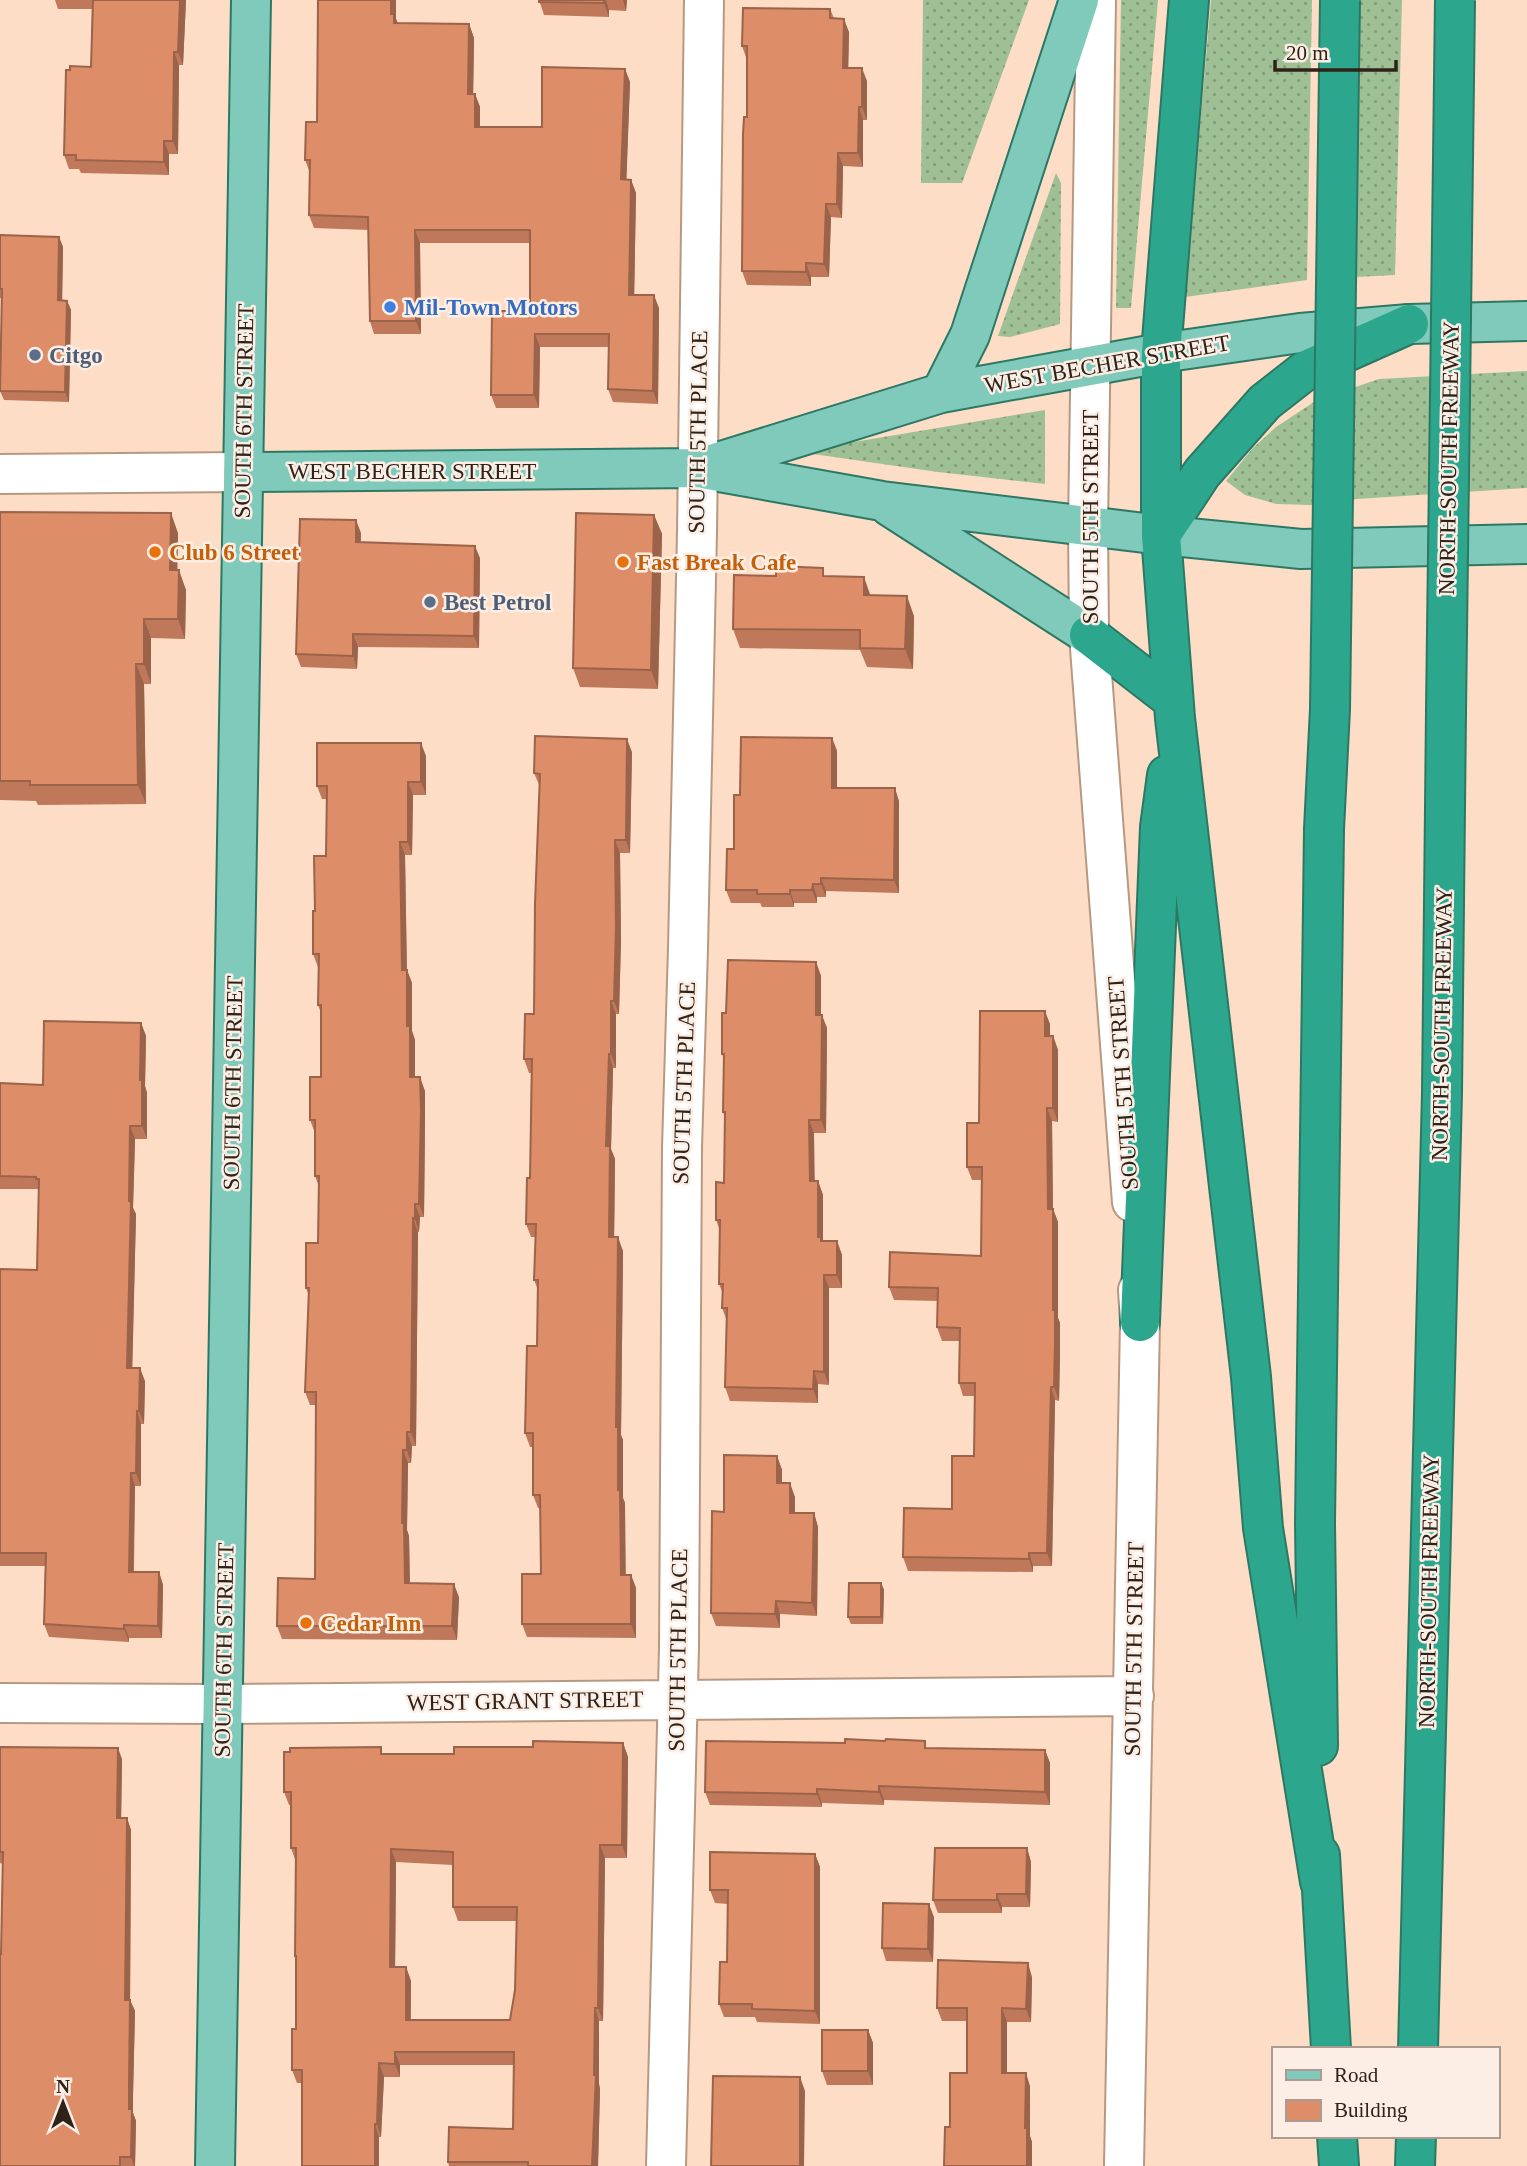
<svg xmlns="http://www.w3.org/2000/svg" width="1527" height="2166" font-family="'Times New Roman',serif">
<style>
.grass{fill:url(#grass-dots)}
.lines{fill:none;stroke-linecap:round;stroke-linejoin:round}
.minor-casing{stroke:#b79982;stroke-width:42}
.major-casing{stroke:#2d7864;stroke-width:42}
.highway-casing{stroke:#2d7864;stroke-width:42}
.minor{stroke:#fff;stroke-width:38}
.major{stroke:#80cabb;stroke-width:38}
.highway{stroke:#2ca78d;stroke-width:38}
.highway-bridge-casing{stroke:#2d7864;stroke-width:42;stroke-linecap:butt}
.highway-bridge{stroke:#2ca78d;stroke-width:38}
.wall{fill:#bf795a;fill-rule:evenodd}
.shaded-wall{fill:#9b634a}
.building{fill:#de8d69;stroke:#9b634a;stroke-width:2;fill-rule:evenodd}
.shop-dot{fill:#3f7fe0;stroke:#fceee5;stroke-width:2.5}
.service-dot{fill:#5c6f8a;stroke:#fceee5;stroke-width:2.5}
.food-dot{fill:#e8710a;stroke:#fceee5;stroke-width:2.5}
.labels{text-anchor:middle;dominant-baseline:central;stroke-width:5;stroke-linejoin:round;paint-order:stroke}
.shop-label{font-size:23px;font-weight:bold;fill:#366cbe;stroke:#fceee5;text-anchor:start}
.service-label{font-size:23px;font-weight:bold;fill:#4e5e75;stroke:#fceee5;text-anchor:start}
.street-label{font-size:23px;fill:#2e2219;stroke:#fceee5}
.food-label{font-size:23px;font-weight:bold;fill:#c56008;stroke:#fceee5;text-anchor:start}
</style>
<defs>
<pattern id="grass-dots" width="8" height="8" patternUnits="userSpaceOnUse" patternTransform="scale(1.75)"><rect width="8" height="8" fill="#9fc095"/><path d="M2 2h.1M6 6h.1" fill="none" stroke="#829c79" stroke-width="1.8" stroke-linecap="round"/></pattern>
</defs>
<rect width="100%" height="100%" fill="#fdddc5"/>
<path class="grass" d="M923,0H1029L962,183H921Z
M1121,0H1158L1131,308H1116Z
M1211,0H1312L1307,280L1185,297Z
M1359,0H1402L1395,275L1356,277Z
M1056,173L1061,183L1060,324L1010,337L998,336Z
M1527,371V488L1357,499L1311,505L1276,504L1245,495L1226,481L1253,448L1276,427L1317,400L1379,379Z
M1045,410V484L938,472L813,454L812,449Z"/>
<g class="lines">
<g class="minor-casing">
<path id="minor" d="M1096,0L1088,526L1089,635L1132,1202
M0,474L243,472
M0,1703L223,1704L1134,1696
M666,2166L679,1647L682,1148L688,948L697,532L704,0
M1124,2166L1140,1322L1138,1290"/>
</g>
<g class="major-casing">
<path id="major" d="M941,393L970,335L1079,0
M702,467L941,393L1161,353L1300,333L1409,324L1527,321
M243,472L697,468L882,501L1161,535L1301,549L1527,544
M889,506L1089,635
M215,2166L251,0"/>
</g>
<g class="highway-casing">
<path id="highway" d="M1189,0L1161,353V535L1175,718L1251,1377L1263,1528L1320,1882
M1161,535L1202,473L1265,402L1306,370L1409,324
M1089,635L1173,700
M1140,1322L1160,827L1167,775
M1318,1746L1315,1523L1324,829L1330,709
M1320,1855L1331,2049
M1418,2049L1442,1093L1446,712
M1337,2136L1339,2166
M1415,2166L1416,2136"/>
</g>
<use href="#minor" class="minor"/>
<use href="#major" class="major"/>
<use href="#highway" class="highway"/>
<g class="highway-bridge-casing">
<path id="highway-bridge" d="M1330,709L1340,0
M1446,712L1455,0"/>
</g>
<use href="#highway-bridge" class="highway-bridge"/>
</g>
<path class="wall" d="M55,0H186L183,65H179L178,154H169V175L81,173L79,169H69L64,155L91,67L92,9H58Z
M396,0V19L398,23L469,24L474,38L473,94H475L480,107V127H542L625,69L630,82L626,180H631L636,193L634,295L659,308L658,404L613,402L608,389L609,347H540L539,408H496L491,395L530,311V243H420L421,334H374L370,321L369,230L314,228L309,215L310,173L305,160L317,122Z
M539,0H627L626,11L609,10V17L544,15Z
M830,9L834,18L849,32L848,68L867,81V120H863V167L843,166L842,218L831,217L829,277H811V286L747,285L742,271L747,117V60L742,46Z
M0,235L59,237L63,247L62,300L67,301L71,310L69,402L4,400L0,391L2,298H0Z
M0,512L178,533L177,570L186,590L185,639L151,638V684H144L146,804L38,805L36,801L0,800Z
M654,515L662,534L658,689L580,687L573,668Z
M361,533V542L480,558L479,648L358,647L357,669L301,667L296,654Z
M776,576H826L914,616L913,669L867,667L860,650L740,648L733,629Z
M832,738L837,751V788L899,801V893L826,891V897H817V903H794V907H762L760,903H731L726,890L734,849L740,795Z
M632,752L630,853H620L621,940L619,1014H616V1068H613L611,1149L615,1159L614,1237L623,1251L621,1435L623,1440V1498L625,1503V1575H631L636,1588V1638L527,1637L522,1624L541,1574L540,1508H538L533,1495V1447H530L525,1433L537,1346L538,1290L534,1280L536,1237H531L526,1224L530,1178L531,1073H529L524,1059L534,1014L540,787L534,773Z
M426,756V795H413L412,855H405L407,970L412,983V1031L415,1040V1077L425,1091V1123L424,1217H420L419,1232H418L416,1446H412L411,1463H408L407,1530L409,1536L410,1583L459,1597L457,1640L282,1639L277,1626L315,1579L316,1405H310L305,1392L309,1296L306,1288L318,1243L319,1187L315,1176V1133L310,1120L321,1077V1013L318,1005L319,967H318L313,954L315,911L326,856L327,799H322L317,786Z
M816,962L821,976V1015L827,1028L826,1133H814V1181H818L823,1195V1241H837L842,1255V1288H829V1385L818,1384V1403L730,1401L725,1387L727,1321L722,1308L723,1294L719,1284L720,1231L716,1220L724,1183L725,1118L723,1112L724,1060L722,1054L726,1013Z
M141,1023L146,1036L145,1086L147,1093V1139H135L133,1208L136,1214L132,1368L145,1381L144,1424H141V1486H135L134,1572H159L163,1585L162,1638H129V1642L49,1637L44,1624L45,1566H0V1269L37,1270L39,1189H0V1083L43,1085Z
M1050,1024V1036H1053L1058,1050V1122L1052,1121L1053,1209L1058,1222V1318L1060,1323V1355L1059,1401L1055,1400L1052,1566H1033V1572L908,1571L903,1557L952,1509L974,1456V1396H963L959,1383L960,1341H942L937,1327L938,1301L894,1300L889,1287L981,1256L982,1180H972L967,1167L979,1123Z
M777,1456L782,1470V1483L795,1497V1513H814L818,1527L817,1616L780,1614V1628L716,1626L711,1613L724,1512Z
M881,1583L884,1590L883,1624H851L848,1617Z
M623,1743L628,1757L627,1858H605L603,2021H599V2084L600,2089L598,2166H449L448,2162L513,2129L514,2065H400V2077H384L381,2137H379V2166L302,2083H297L292,2070L296,2029V1862L291,1848V1805H289L284,1792L383,1754H454L533,1747ZM396,1862L453,1865V1907L458,1921H517L515,1990L510,2020H411V1981L406,1967H395Z
M0,1747L122,1759L121,1818H127L131,1830L130,2000L135,2011L133,2096V2113L136,2121L135,2166H0L1,1954L3,1864L0,1863Z
M928,1748L1045,1750L1050,1763V1805L884,1800V1805L822,1803V1807L710,1805L705,1792Z
M1027,1848L1031,1862L1030,1907H1002V1913H938L933,1900Z
M815,1854L820,1867V2024L757,2022L755,2017H724L719,2004L727,1962L728,1904L715,1903L710,1890Z
M934,1917L933,1962L886,1961L882,1948Z
M1032,1977L1031,2022H1007V2073L1030,2086V2136L1032,2142L950,2127L967,2073V2021H942L937,2008Z
M868,2030L873,2043V2085H827L822,2071Z"/>
<path class="shaded-wall" d="M180,0H186L183,65L178,52Z
M391,0H396V19L399,27V36L391,14Z
M604,0H606L609,10V17L604,3Z
M623,0H627L626,11Z
M844,19L849,32L848,81L843,68Z
M469,24L474,38L473,107L468,94Z
M174,52L179,65L178,154L173,141Z
M862,68L867,81V120L862,107Z
M625,69L630,82L626,193L621,179Z
M475,94L480,107V140L475,127Z
M859,107L863,120V167L858,153Z
M164,141L169,154V175L164,162Z
M838,153L843,166L842,218L837,204Z
M631,180L636,193L634,308L629,295Z
M826,204L831,217L829,277L824,264Z
M415,230L420,243L421,334L416,321Z
M59,237L63,247L62,310L58,300Z
M806,263L811,277V286L806,272Z
M654,295L659,308L658,404L653,391Z
M67,301L71,310L69,402L65,392Z
M535,334L540,347L539,408L534,395Z
M171,513L178,533L177,590L170,570Z
M654,515L662,534L658,689L651,670Z
M356,520L361,533L360,555L356,542Z
M475,546L480,558L479,648L474,636Z
M179,570L186,590L185,639L178,619Z
M864,577L871,597L864,595Z
M907,596L914,616L913,669L905,649Z
M144,619L151,638V684L144,664Z
M353,634L358,647L357,669L353,656Z
M136,664L144,684L146,804L138,785Z
M832,738L837,751V801L832,788Z
M627,739L632,752L630,853L626,840Z
M421,743L426,756V795L421,782Z
M408,782L413,795L412,855L408,842Z
M895,788L899,801V893L894,880Z
M615,840L620,853L621,940L619,1014L614,1001Z
M400,842L405,855L407,983L402,970Z
M821,878L826,891V897L821,884Z
M813,884L817,897V903L812,890Z
M790,890L794,903V907L790,894Z
M816,962L821,976V1028L816,1015Z
M407,970L412,983V1031L415,1040V1091L410,1077L407,1026Z
M611,1001L616,1014V1068L611,1054Z
M1045,1011L1050,1024V1050L1045,1036Z
M822,1015L827,1028L826,1133L821,1120Z
M141,1023L146,1036L145,1086L147,1093V1139L142,1126L140,1080Z
M1053,1036L1058,1050V1122L1053,1108Z
M609,1054L613,1068L611,1149L615,1159L614,1250L609,1237L606,1146Z
M420,1077L425,1091V1123L424,1217L419,1204Z
M1047,1108L1052,1121L1053,1222L1048,1209Z
M809,1120L814,1133L815,1195L810,1181Z
M130,1126L135,1139L133,1208L136,1214L132,1381L127,1368Z
M818,1181L823,1195V1241L826,1251L818,1237Z
M415,1204L420,1217L419,1232L415,1219Z
M1053,1209L1058,1222V1318L1060,1323V1355L1059,1401L1054,1387Z
M413,1218L418,1232L416,1446L411,1432Z
M618,1237L623,1251L621,1435L623,1440V1498L625,1503L626,1588L621,1575L616,1427Z
M837,1241L842,1255V1288L837,1275Z
M824,1275L829,1288V1385L824,1372Z
M140,1368L145,1381L144,1424L139,1411Z
M814,1371L818,1384V1403L813,1389Z
M1051,1387L1055,1400L1052,1566L1047,1553Z
M137,1411L141,1424V1486L136,1473Z
M407,1432L412,1446L411,1463L407,1450Z
M403,1450L408,1463L407,1530L409,1536L410,1596L405,1583L402,1523Z
M777,1456L782,1470V1497L777,1483Z
M131,1473L135,1486L133,1585L129,1572Z
M790,1483L795,1497V1526L790,1513Z
M814,1513L818,1527L817,1616L812,1603Z
M1029,1553L1033,1566V1572L1029,1559Z
M159,1572L163,1585L162,1638L158,1626Z
M631,1575L636,1588V1638L631,1624Z
M881,1583L884,1590L883,1624L881,1617Z
M454,1584L459,1597L457,1640L452,1626Z
M776,1601L780,1614V1628L775,1614Z
M124,1625L129,1638V1642L124,1629Z
M623,1743L628,1757L627,1858L622,1845Z
M118,1748L122,1759L121,1830L117,1818Z
M1045,1750L1050,1763V1805L1045,1792Z
M879,1786L884,1800V1805L879,1792Z
M817,1789L822,1803V1807L817,1794Z
M127,1818L131,1830L130,2011L125,2000Z
M600,1845L605,1858L603,2021L598,2008Z
M1027,1848L1031,1862L1030,1907L1026,1894Z
M391,1849L396,1862L395,1980L390,1967Z
M815,1854L820,1867V2024L815,2011Z
M997,1894L1002,1907V1913L997,1900Z
M929,1904L934,1917L933,1962L928,1949Z
M1028,1963L1032,1977L1031,2022L1026,2009Z
M406,1967L411,1981L410,2034L406,2020Z
M130,2000L135,2011L133,2096V2113L136,2121L135,2166H134L131,2157L129,2084Z
M595,2008L599,2021V2084L600,2089L598,2166H592Z
M1002,2008L1007,2022V2086L1002,2073Z
M868,2030L873,2043V2085L868,2071Z
M395,2052L400,2065V2077L395,2064Z
M379,2063L384,2077L381,2137L377,2124Z
M1026,2073L1030,2086V2136L1032,2142V2166H1027L1025,2128Z
M800,2077L805,2091L804,2166H800Z
M375,2124L379,2137V2166H375Z"/>
<path class="building" d="M93,0H180L178,52H174L173,141H164V162L76,160V155H64L66,70H70V66L91,67Z
M318,0H391V14H394V23L469,24L468,94H475V127H542V67L625,69L621,179L631,180L629,295H654L653,391L608,389L609,334H535L534,395H491L492,311H530V230H415L416,321H370L368,217L309,215L310,160H305L306,122H317Z
M539,0H604V3L539,2Z
M743,8L830,9V18L844,19L843,68H862V107H859L858,153H838L837,204H826L824,264L806,263V272L742,271L743,134L744,117H747V46H742Z
M0,235L59,237L58,300L67,301L65,392L0,391L2,289H0Z
M0,512L171,513L170,570H179L178,619H144V664H136L138,785H30V781H0Z
M576,513L654,515L651,670L573,668Z
M300,519L356,520V542L475,546L474,636L353,634V656L296,654Z
M776,566L823,568V576L864,577V595L907,596L905,649L860,648V630L733,629L734,575L776,576Z
M535,736L627,739L626,840H615L616,927L614,1001H611V1054H609L606,1146H610L609,1237H618L616,1427H618V1490H620L621,1575H631V1624H522V1574H541L540,1495H533V1433H525L527,1346H537L538,1280H534L536,1224H526L527,1178H530L532,1059H524L525,1014H534L535,904L540,774L534,773Z
M741,737L832,738V788H895L894,880L821,878V884H813L812,890H790V894H757V890H726L727,849H734V795H740Z
M317,743H421V782H408V842H400L402,970H407V1026H410V1077H420L421,1110L419,1204H415V1219L413,1218L411,1432H407V1450H403L402,1523H404L405,1583L454,1584L452,1626H277L278,1578L315,1579L316,1392H305L309,1288H306V1243H318L319,1176H315V1120H310V1077H321V1005H318L319,954H313V911H315L314,856H326L327,786H317Z
M728,960L816,962V1015H822L821,1120H809L810,1181H818V1237H821V1241H837V1275H824V1372L814,1371L813,1389L725,1387L727,1308H722L723,1284H719L720,1220H716V1182L724,1183L725,1112H723L724,1054H722V1013H726Z
M980,1011H1045V1036H1053V1108H1047L1048,1209H1053V1310H1055V1342L1054,1387H1051L1047,1553H1029V1559L903,1557L904,1508L952,1509V1456H974L975,1383H959L960,1328L937,1327L938,1288L889,1287L890,1252L981,1256L982,1167H967V1123H979Z
M44,1021L141,1023L140,1080H142V1126H130L129,1201H131L127,1368H140L139,1411H137L136,1473H131L129,1572H159L158,1626L124,1625V1629L44,1624L46,1553H0V1269L37,1270L39,1179H36V1177L0,1176V1083L43,1085Z
M724,1455L777,1456V1483H790V1513H814L812,1603L776,1601L775,1614L711,1613L712,1511L724,1512Z
M849,1583H881V1617H848Z
M845,1739L885,1741L886,1739L925,1741V1748L1045,1750V1792L879,1786V1792L817,1789V1794L705,1792L706,1741L845,1743Z
M533,1741L623,1743L622,1845H600L598,2008H595L594,2075H596L592,2166H528V2162H448L449,2127L513,2129L514,2052H395V2064L379,2063L377,2124H375V2166H302V2070H292V2029H296V1956H295L296,1848H291V1792H284V1752H290V1748L381,1747V1754H454V1747H533ZM391,1849L453,1852V1907H517L515,1990L510,2020H406V1967H390Z
M0,1747L118,1748L117,1818H127L125,2000H130L129,2084V2109H132L131,2157H120V2166H0V1954H1L3,1852H0Z
M935,1848H1027L1026,1894H997V1900H933Z
M710,1852L815,1854V2011L752,2009V2004H719L720,1962H727L728,1890H710Z
M883,1903L929,1904L928,1949L882,1948Z
M938,1960L1028,1963L1026,2009L1002,2008V2073H1026L1025,2128H1027V2166H944L945,2127H950V2073H967V2008H937Z
M822,2030H868V2071H822Z
M713,2076L800,2077V2166H711Z"/>
<circle class="shop-dot" cx="390" cy="307" r="7"/>
<g class="service-dot">
<circle cx="35" cy="355" r="7"/>
<circle cx="430" cy="602" r="7"/>
</g>
<g class="food-dot">
<circle cx="155" cy="552" r="7"/>
<circle cx="623" cy="562" r="7"/>
<circle cx="306" cy="1623" r="7"/>
</g>
<g class="labels">
<g class="shop-label">
<text x="404" y="307">Mil-Town Motors</text>
</g>
<g class="service-label">
<text x="49" y="355">Citgo</text>
<text x="444" y="602">Best Petrol</text>
</g>
<g class="street-label">
<text transform="translate(1107 364) rotate(-10)">WEST BECHER STREET</text>
<text transform="translate(244 411) rotate(-89)">SOUTH 6TH STREET</text>
<text transform="translate(698 432) rotate(-89)">SOUTH 5TH PLACE</text>
<text transform="translate(1449 458) rotate(-89)">NORTH-SOUTH FREEWAY</text>
<text x="412" y="471">WEST BECHER STREET</text>
<text transform="translate(1090 517) rotate(-90)">SOUTH 5TH STREET</text>
<text transform="translate(1442 1024) rotate(-89)">NORTH-SOUTH FREEWAY</text>
<text transform="translate(233 1083) rotate(-89)">SOUTH 6TH STREET</text>
<text transform="translate(684 1083) rotate(-88)">SOUTH 5TH PLACE</text>
<text transform="translate(1123 1083) rotate(-94)">SOUTH 5TH STREET</text>
<text transform="translate(1429 1591) rotate(-89)">NORTH-SOUTH FREEWAY</text>
<text transform="translate(1134 1649) rotate(-89)">SOUTH 5TH STREET</text>
<text transform="translate(224 1650) rotate(-89)">SOUTH 6TH STREET</text>
<text transform="translate(678 1650) rotate(-89)">SOUTH 5TH PLACE</text>
<text transform="translate(525 1701) rotate(-1)">WEST GRANT STREET</text>
</g>
<g class="food-label">
<text x="169" y="552">Club 6 Street</text>
<text x="637" y="562">Fast Break Cafe</text>
<text x="320" y="1623">Cedar Inn</text>
</g>
</g>
<rect x="1272" y="2047" width="228" height="91" fill="#fceee5" stroke="#aa9c93" stroke-width="2"/>
<rect x="1286" y="2070" width="35" height="10" fill="#80cabb" stroke="#aa9c93" stroke-width="2"/>
<text x="1334" y="2082" font-size="21" fill="#2e2219">Road</text>
<rect x="1286" y="2100" width="35" height="21" fill="#de8d69" stroke="#aa9c93" stroke-width="2"/>
<text x="1334" y="2117" font-size="21" fill="#2e2219">Building</text>
<g transform="translate(63 2103)" stroke="#fceee5" stroke-width="5" paint-order="stroke">
<path d="M0-5L12 26L0 18L-12 26Z" fill="#2e2219"/>
<text y="-10" font-size="19" font-weight="bold" text-anchor="middle" fill="#2e2219">N</text>
</g>
<path d="M1275 60v10h121v-10" fill="none" stroke="#2e2219" stroke-width="3.5"/>
<text x="1286" y="60" font-size="21" fill="#2e2219" stroke="#fceee5" stroke-width="5" paint-order="stroke">20 m</text>
</svg>
